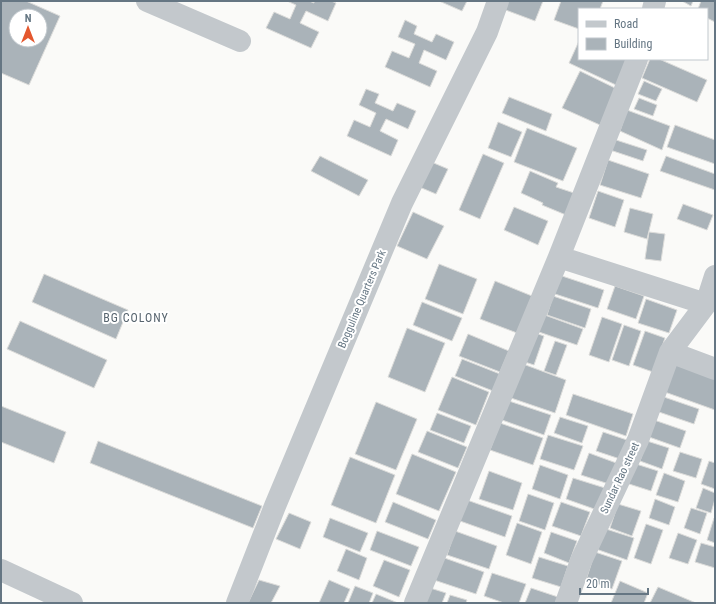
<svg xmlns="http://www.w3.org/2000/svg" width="716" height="604" font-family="'Roboto Condensed',sans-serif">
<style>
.building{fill:#aab3b9;stroke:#dcdcda;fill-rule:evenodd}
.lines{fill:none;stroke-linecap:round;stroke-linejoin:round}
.street{stroke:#c3c8cc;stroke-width:22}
.labels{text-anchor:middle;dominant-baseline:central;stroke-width:4;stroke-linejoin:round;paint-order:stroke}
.street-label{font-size:11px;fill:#657683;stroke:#fff}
.neighbourhood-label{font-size:12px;letter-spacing:1px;fill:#57646e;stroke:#fff}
</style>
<rect width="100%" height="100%" fill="#fafaf8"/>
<path class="building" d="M1,1H26L60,16L29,85L1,73ZM16,16H40V40H16Z
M287,1H309L314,3V1H331L336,3L328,21L306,11L300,23L319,32L311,48L266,28L274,12L290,19L296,5Z
M439,1H467L462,11Z
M506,1H543L535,21L503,9Z
M561,1H603L600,9H579V29L554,20Z
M682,1H693L691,6Z
M701,1H715V22L707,18V9H698Z
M405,20L417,26L414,34L432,42L436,34L454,42L446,60L424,50L419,63L437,71L430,87L385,67L392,51L409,58L415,44L398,37Z
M579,41V59H628L616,85L569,63Z
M650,59H659L707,80L697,102L642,78Z
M580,71L617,89L600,125L562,108Z
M644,81L662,89L656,101L638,94Z
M366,89L379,94L375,103L393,111L397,103L416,111L408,129L386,119L380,131L398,140L391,156L347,136L354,120L370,127L376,113L359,105Z
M509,97L552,114L546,131L502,113Z
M639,98L657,105L653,116L634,109Z
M627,110L670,126L662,150L620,131Z
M498,122L522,132L511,157L488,148Z
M675,125L715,140V164L667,147Z
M527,128L577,148L563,181L514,162Z
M613,139L647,150L643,161L610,150Z
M483,154L504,163L480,219L459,210Z
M320,156L368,180L359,196L311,171Z
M666,156L715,174V190L660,171Z
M608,160L649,174L641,198L600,185Z
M429,161L448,169L436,194L417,186Z
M530,171L558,183L556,187L574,193L566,215L542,205L543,203L521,193Z
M598,191L624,200L615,227L589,218Z
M683,204L713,215L707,230L677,219Z
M514,207L548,221L538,245L504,230Z
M630,208L653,214L647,239L624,232Z
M413,212L444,226L427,259L397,246Z
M649,232L665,234L661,261L645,259Z
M439,264L477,279L463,314L425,299Z
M44,274L128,310L116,339L32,302Z
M559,275L604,290L598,308L552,293Z
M495,281L532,296L517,333L480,319Z
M615,286L644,296L636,319L607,309Z
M553,296L591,309L585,328L547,315Z
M646,299L677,310L669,333L638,323Z
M422,302L462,318L452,341L413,325Z
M542,314L583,329L577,345L536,331Z
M602,317L622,324L609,362L589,355Z
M20,321L107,360L94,388L7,349Z
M624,325L641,331L629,366L612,360Z
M407,328L445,343L425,392L388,377Z
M529,331L544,336L534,365L519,360Z
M645,331L665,338L653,372L633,365Z
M468,334L509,351L500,372L459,356Z
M555,341L567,345L556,375L544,371Z
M462,359L500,374L493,391L455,376Z
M672,363L715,379V410L662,391Z
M523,364L566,380L555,413L511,398Z
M452,377L489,392L476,425L438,410Z
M573,394L633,414L626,436L566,415Z
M661,396L699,409L694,424L656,411Z
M509,401L551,415L544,435L502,420Z
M376,402L417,419L396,470L355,454Z
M1,406L66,432L54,463L1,442Z
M437,413L471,426L464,443L430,430Z
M560,417L588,426L582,443L554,433Z
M654,420L686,431L680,448L649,437Z
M500,423L543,438L533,465L490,450Z
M427,431L467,447L458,468L418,452Z
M603,432L627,440L620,459L596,451Z
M548,435L583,446L574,470L540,459Z
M98,441L262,506L253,528L90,463Z
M647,441L669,448L662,469L640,461Z
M680,452L702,459L696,478L673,471Z
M589,453L619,464L612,485L581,475Z
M412,454L456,472L439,511L396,494Z
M350,457L395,475L376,523L331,505Z
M709,461L715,463V489L701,484Z
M633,463L658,471L651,491L626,483Z
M540,465L568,475L560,499L532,489Z
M489,471L522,483L513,510L479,499Z
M664,473L685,481L678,502L656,495Z
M573,478L605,488L597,510L566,499Z
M703,488L715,493V499L711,513L696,508Z
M528,494L554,503L545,530L519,521Z
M655,499L675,507L669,525L649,518Z
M467,500L512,516L505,537L460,521Z
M393,502L436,520L428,539L385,522Z
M561,502L590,512L581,536L552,526Z
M618,504L641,511L632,536L610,528Z
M691,508L707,513L700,534L684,528Z
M289,513L311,522L300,549L276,539Z
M330,518L368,533L360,552L323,537Z
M714,518H715V543L707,540Z
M517,523L542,532L531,564L506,555Z
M646,524L663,530L651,564L634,558Z
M603,528L634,538L627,560L596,549Z
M377,531L419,547L411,566L370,550Z
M455,531L497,546L489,569L447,555Z
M551,532L577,541L569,563L544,553Z
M678,533L697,540L688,564L669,558Z
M701,543L715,547V568L695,562Z
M346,549L367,558L359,580L337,571Z
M595,552L622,561L612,589L586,580Z
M439,556L484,572L476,594L431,579Z
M539,557L568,566L561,587L532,578Z
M384,560L410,570L399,597L373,586Z
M492,573L526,584L519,603H504L484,596Z
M259,580L280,586L271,603H248Z
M329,580L350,589L344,603H319Z
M620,581L648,593L644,603H611Z
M355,586L373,593L369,603H348Z
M427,587L446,593L442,603H421Z
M658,587L696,603H650Z
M531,588L558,597L555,603H525Z
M376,594L398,603H372Z
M450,595L467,600L466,603H447Z"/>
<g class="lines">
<path class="street" d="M147,1L240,41
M653,9L655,1
M559,257L706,304
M670,352L715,369
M1,570L72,603
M237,603L275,506L402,203L487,32L498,1
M415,603L559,257L637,59
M566,603L581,561L638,440L670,352L706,304L715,276"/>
</g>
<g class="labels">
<g class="street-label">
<text transform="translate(362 299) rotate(-67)">Bogguline Quarters Park</text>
<text transform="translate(620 478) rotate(-65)">Sundar Rao street</text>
</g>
<g class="neighbourhood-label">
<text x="136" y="318">BG COLONY</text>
</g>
</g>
<rect width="716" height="604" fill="none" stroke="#657683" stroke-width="4"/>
<rect x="578" y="8" width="130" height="52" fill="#ffffff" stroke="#c1c8cd"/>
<rect x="586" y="21" width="20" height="6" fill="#c3c8cc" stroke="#c1c8cd"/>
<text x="614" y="28" font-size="12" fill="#657683">Road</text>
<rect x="586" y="38" width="20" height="12" fill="#aab3b9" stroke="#c1c8cd"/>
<text x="614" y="48" font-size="12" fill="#657683">Building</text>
<g transform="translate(28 28)"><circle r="19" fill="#ffffff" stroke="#c1c8cd"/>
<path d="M0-3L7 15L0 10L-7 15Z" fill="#e4572e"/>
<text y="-6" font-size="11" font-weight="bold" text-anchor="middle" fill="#657683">N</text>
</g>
<path d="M580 588v6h68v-6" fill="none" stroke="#657683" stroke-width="2"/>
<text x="586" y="588" font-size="12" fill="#657683" stroke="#ffffff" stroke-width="3" paint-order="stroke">20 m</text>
</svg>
